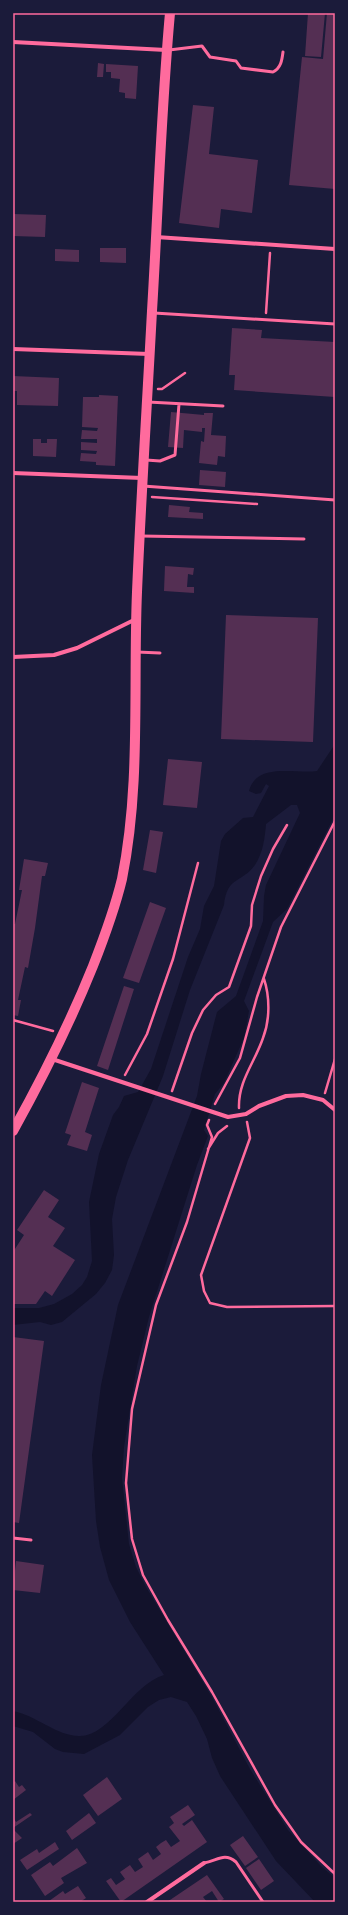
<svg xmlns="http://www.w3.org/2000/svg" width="348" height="1915" font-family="'Noto Sans',sans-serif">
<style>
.water{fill:#12122b}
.building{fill:#542f53}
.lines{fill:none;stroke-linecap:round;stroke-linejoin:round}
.path{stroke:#ff6b9d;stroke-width:2.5}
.service{stroke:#ff6b9d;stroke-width:3}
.minor{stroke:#ff6b9d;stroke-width:4}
.primary{stroke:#ff6b9d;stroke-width:10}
.neatline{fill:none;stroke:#ff6b9d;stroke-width:1.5}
</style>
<rect width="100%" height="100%" fill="#1b1b3a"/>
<path class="water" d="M335,744V815L287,909L273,922L244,1001L249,1011L244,1038L224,1083L215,1094L204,1130L208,1136L197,1165L149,1317L137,1366L124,1447L122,1478L129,1544L136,1567L146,1587L213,1699L250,1769L288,1830L321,1866L335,1878V1902H315L276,1861L220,1776L212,1758L207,1739L196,1716L187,1702L171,1697L159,1700L148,1707L120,1735L84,1754L63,1752L55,1749L33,1732L13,1726V1711C35,1715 57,1736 79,1736C110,1737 131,1685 164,1675L130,1622L109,1580L100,1547L96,1521L92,1455L101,1385L118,1305L197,1096L201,1074L217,1012L236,996L263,921L264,896L266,885L300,813L297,805H291L266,824C265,837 263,853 255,865C242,883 227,876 224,905L190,990L163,1076L128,1160L116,1197L112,1219L114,1255L112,1270L105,1283L96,1294L62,1322L51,1325L40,1322L13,1325V1308H39L54,1304L72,1294L82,1285L87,1277L92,1261L89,1202L99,1154L113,1115L119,1107L124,1096L138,1092L151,1069L188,957L200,929L204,906L214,886L221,841L225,834L243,818L253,817L269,786L266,784L261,793L256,794L249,791C256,762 295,774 317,771Z"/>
<path class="building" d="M308,13H325L321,57L305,56Z
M327,13H335V189L289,185L302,57L323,59Z
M98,63L104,64L103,77H97Z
M106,64L138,66L136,99L125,98V93L119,92L120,79L111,78V72H106Z
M193,105L214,107L209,154L258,160L252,213L221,209L219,228L179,223Z
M13,214L46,215L45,237L13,236Z
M100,248H126V263L100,262Z
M55,249L79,250V262L55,261Z
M232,328L262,330L261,338L335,342V397L234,390L235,375H229Z
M13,376L59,378L58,406L17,405V391H13Z
M99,395L118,396L115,466L96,465V462L80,461L81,453L96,454L97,451L81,450V442L97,443V439H81L82,430L97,431L98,428L82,427L83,397H99Z
M171,412L204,415V413H213L211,435L226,436L225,457L218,456L217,465L199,463L201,441L204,442L205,428H202V432L184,430L183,448L168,447Z
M33,439H41V443H47V439H57L56,457L33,456Z
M200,470L226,472L225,487L199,485Z
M169,505L190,507L189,512L203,513V519L168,517Z
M165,566L194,568L193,575L188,574L187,587H194V593L164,591Z
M226,615L318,618L313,742L221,739Z
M168,759L202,762L197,808L163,805Z
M150,830L163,832L156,873L143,870Z
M24,859L48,863L45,876H42L35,928L28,968L25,967L18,1000H21L18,1016L13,1015V929L14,924H15L22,890H19Z
M150,902L166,908L139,983L123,978Z
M124,986L134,989L108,1070L97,1066Z
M82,1082L99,1088L85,1132L92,1135L87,1151L67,1145L71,1135L65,1133Z
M44,1190L59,1200L48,1217L65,1228L53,1246L75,1260L52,1296L45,1291L36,1304H13V1252L24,1235L17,1230Z
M13,1337L44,1341L19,1523L13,1522Z
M16,1561L44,1565L40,1593L13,1590Z
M107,1777L122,1799L98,1816L83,1795Z
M15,1781L19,1787L22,1785L26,1790L13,1800V1783Z
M188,1805L195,1815L182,1824L184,1826L192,1820L207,1842L121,1902L106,1881L111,1878L116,1885L125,1879L120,1872L130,1865L135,1872L143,1867L138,1859L148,1852L153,1860L161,1854L156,1847L161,1843L166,1840L171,1847L180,1841L169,1827L174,1823L170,1817Z
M30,1813L32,1815L13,1828V1817L16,1822Z
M89,1813L96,1823L72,1840L66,1831Z
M13,1829L22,1838L13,1844Z
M243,1836L258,1857L245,1866L230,1845Z
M55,1842L59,1849L27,1870L20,1860L37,1849L39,1853Z
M77,1848L87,1863L61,1878L64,1883L45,1896L31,1875L50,1862L53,1866Z
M259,1859L274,1881L261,1890L246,1868Z
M207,1875L224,1899L219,1902L212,1891L203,1897L207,1902H167Z
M78,1886L86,1898L80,1902L49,1901L63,1891L65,1894Z"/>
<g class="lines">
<path class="path" d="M266,313L270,253
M158,389H162L185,373
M152,497L257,504
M13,1020L53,1031
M125,1075L147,1034L173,959L198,863
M172,1091L192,1033L203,1010L216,995L229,987L251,926L252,905L261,876L273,849L287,825
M325,1093L335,1059
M215,1104L240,1058L257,997L281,927L335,821
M239,1108C238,1081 255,1062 263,1038C270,1020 270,997 264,979
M209,1120L207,1125L212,1137L187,1222L156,1305L132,1409L126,1483L132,1539L143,1575L168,1620L212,1692L275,1805L301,1842L335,1874
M247,1122L250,1138L201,1275L204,1291L210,1303L227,1307L335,1306
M208,1149L218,1133L227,1126"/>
<path class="service" d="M169,50L202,46L210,57L236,61L241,68L273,72C281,68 282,60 283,52
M154,313L335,324
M148,402L223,406
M146,460L160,461L175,455L179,404
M143,486L335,500
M141,536L304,539
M137,652L160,653
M13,1538L31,1540
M204,1863C217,1861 224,1852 236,1862L263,1902"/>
<path class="minor" d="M13,42L166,50
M156,237L335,249
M13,349L149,354
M13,473L142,478
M13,657L54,655L77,648L136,619
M52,1059L228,1117L246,1114L259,1106L286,1096L303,1095L323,1100L335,1110
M147,1902L204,1863"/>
<path class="primary" d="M13,1131C43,1077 70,1023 93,966C104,938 115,908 122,879C141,785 133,687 137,592C141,498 147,405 152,311C158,212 161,112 170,13"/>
</g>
<rect width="348" height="1915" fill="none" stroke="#1b1b3a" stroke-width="28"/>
<rect x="14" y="14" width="320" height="1887" class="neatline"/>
</svg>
